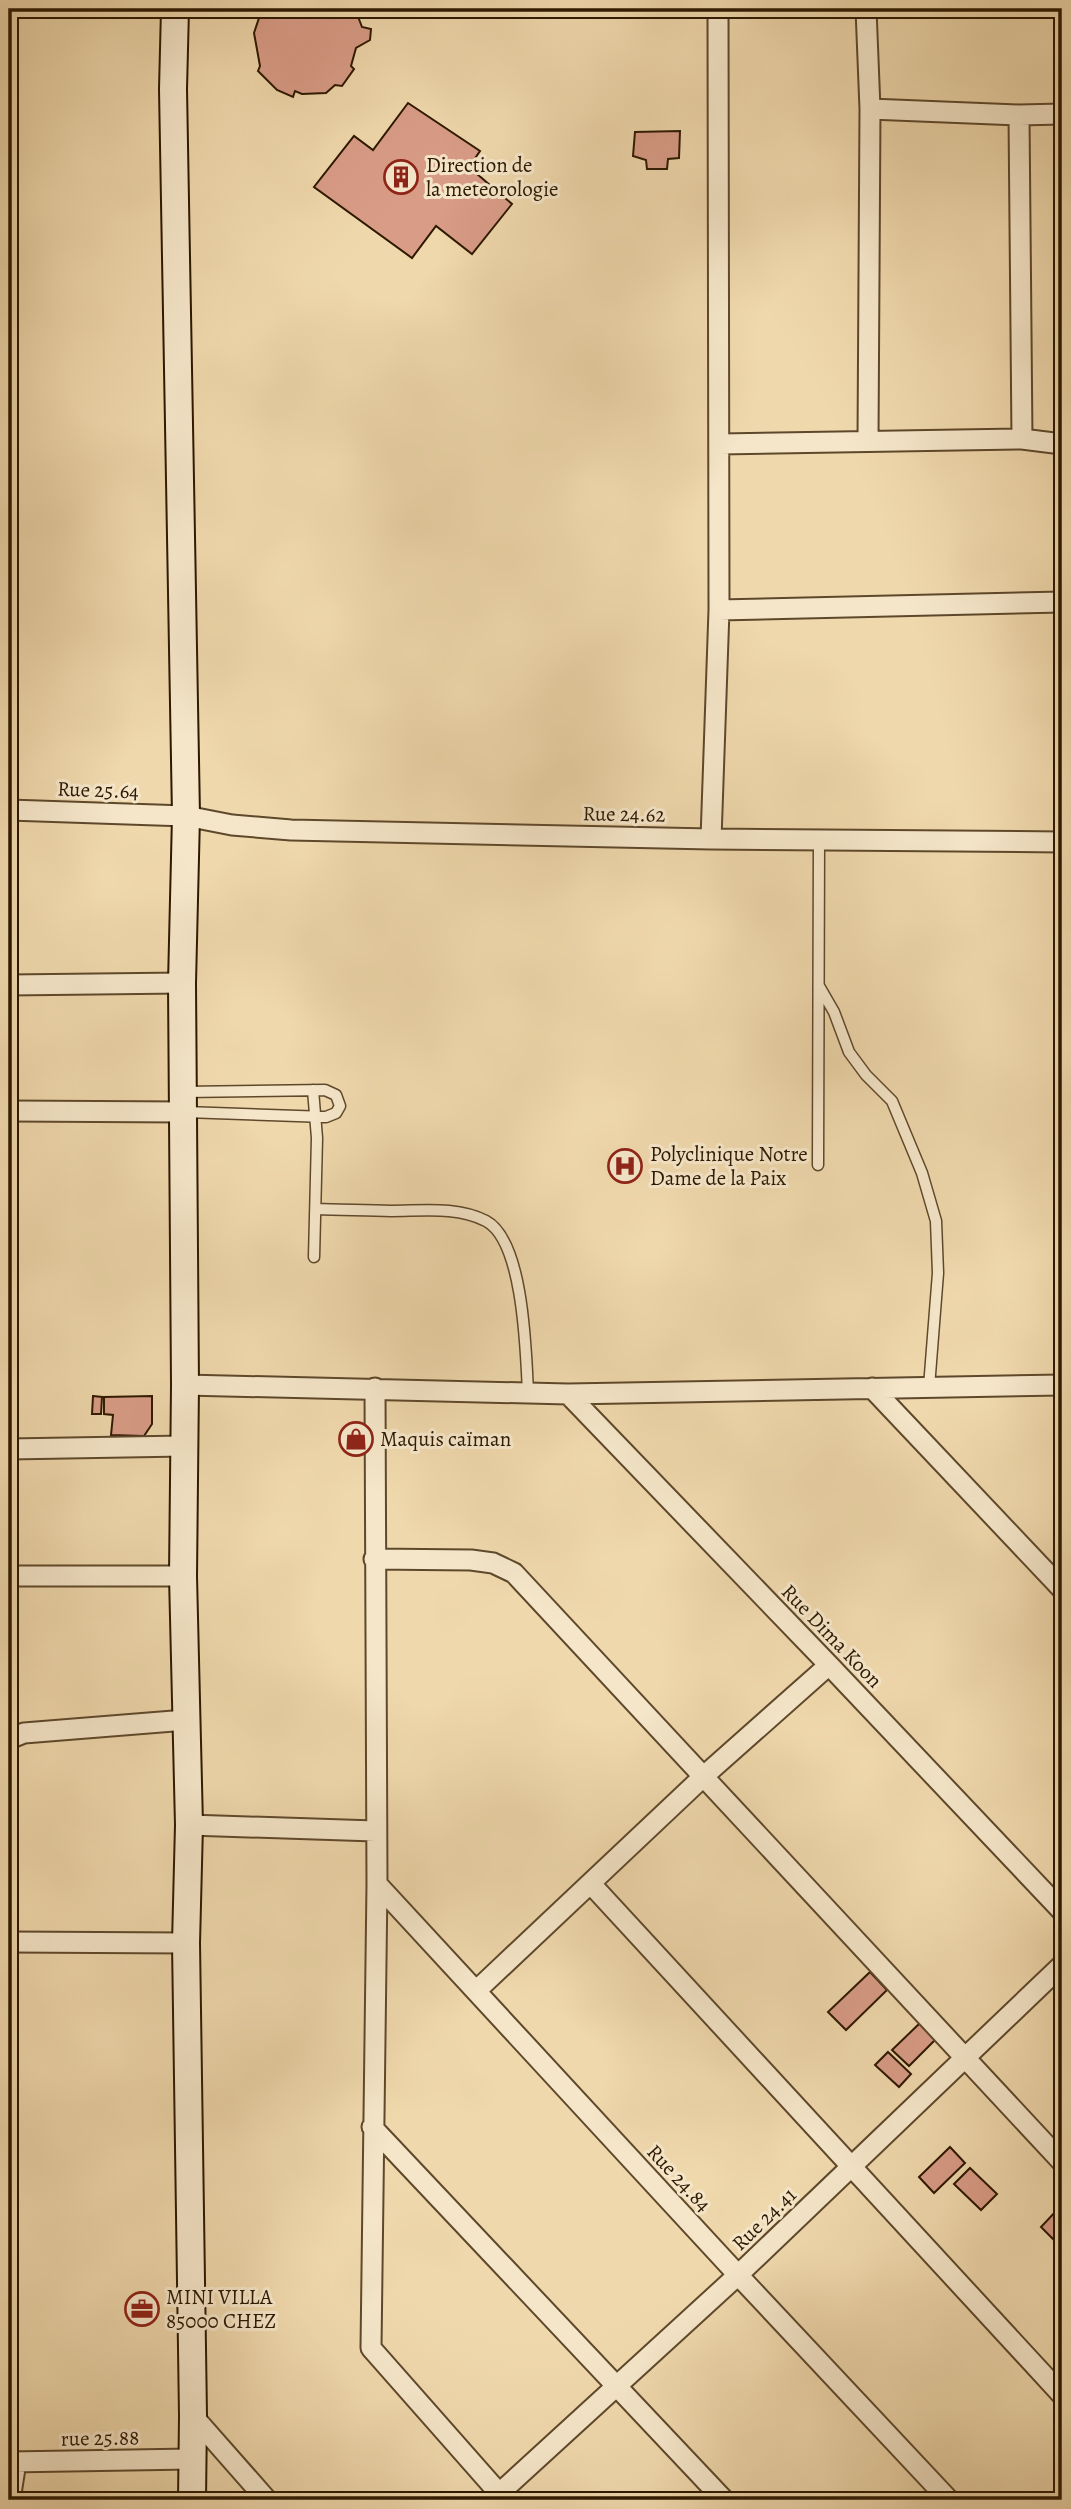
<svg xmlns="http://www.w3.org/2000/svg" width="1071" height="2509" font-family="Alegreya,serif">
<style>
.building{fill:#d99c87;stroke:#2d1800;stroke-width:2}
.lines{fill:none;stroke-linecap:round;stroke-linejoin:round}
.lane-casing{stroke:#5e482b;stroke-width:13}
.street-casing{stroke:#5e482b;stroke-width:23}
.secondary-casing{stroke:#2d1800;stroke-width:30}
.lane{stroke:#f5e6c9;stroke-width:10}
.street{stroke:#f5e6c9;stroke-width:19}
.secondary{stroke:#f5e6c9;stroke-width:26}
.labels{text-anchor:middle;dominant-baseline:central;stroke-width:6;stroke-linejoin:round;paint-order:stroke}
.poi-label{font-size:21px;fill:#2d1800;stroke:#f5e6c9;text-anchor:start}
.street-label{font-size:21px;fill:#2d1800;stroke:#f5e6c9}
</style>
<rect width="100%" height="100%" fill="#efd8ac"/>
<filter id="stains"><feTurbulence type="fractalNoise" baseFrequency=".00286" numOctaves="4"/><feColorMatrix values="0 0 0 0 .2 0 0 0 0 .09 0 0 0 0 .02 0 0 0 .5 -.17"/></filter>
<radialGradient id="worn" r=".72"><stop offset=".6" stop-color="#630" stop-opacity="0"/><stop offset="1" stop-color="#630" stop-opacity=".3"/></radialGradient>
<path class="building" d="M262,9H352L357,14L362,27L371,29L370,40L356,48L351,66L354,69L342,86L335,85L326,93L302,94L295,91L293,97L277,90L258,71L260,66L254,33Z
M408,103L480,151L469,167L512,204L472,254L436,226L412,258L314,187L354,136L373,150Z
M680,131L679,158L668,159L667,169H647L646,160L633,156L635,132Z
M93,1396L102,1397L101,1414H92Z
M152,1396V1424L144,1436L111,1435L113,1415L104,1414V1397Z
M870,1972L887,1990L846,2030L828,2012Z
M920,2023L936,2039L909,2066L892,2050Z
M888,2052L911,2074L899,2087L875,2065Z
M950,2147L965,2163L934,2193L919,2177Z
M970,2168L997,2194L981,2210L954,2184Z
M1057,2210L1062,2215V2242L1059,2245L1041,2227Z"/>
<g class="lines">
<g class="lane-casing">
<path id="lane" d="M819,986L834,1012L849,1052L866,1075L892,1101L922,1173L936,1221L938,1273L929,1387
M313,1090L317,1138L314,1257
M184,1092L325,1090L336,1095L340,1106L336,1113L326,1117L185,1112
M818,1165L819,839
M316,1209C341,1210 366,1210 391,1211C422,1211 457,1206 486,1221C524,1241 526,1354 528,1393"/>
</g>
<g class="street-casing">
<path id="street" d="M866,9L870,109L868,441
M870,109L1019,115L1062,114
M1019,115L1022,439
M720,444L1022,439L1062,444
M719,610L1062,602
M9,810L186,816L232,825L291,830L711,839L1062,842
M711,839L719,610L718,9
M9,985L182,983
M9,1111L184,1112
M185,1385L568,1394L1062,1385
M375,1388L377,1884L371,2348L505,2500
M872,1388L1062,1589
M568,1394L829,1665L1062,1911
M9,1449L184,1446
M374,1559L471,1560L493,1563L514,1573L1062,2162
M9,1576H183
M9,1739L24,1733L186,1720
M189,1825L375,1831
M377,1884L738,2275L949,2500
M591,1884L1062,2395
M9,1942L186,1943
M476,1991L705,1775L829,1665
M372,2127L724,2500
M193,2416L267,2500
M9,2462L191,2459
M10,2500L16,2462
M492,2500L738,2275L1062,1965"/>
</g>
<g class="secondary-casing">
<path id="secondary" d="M175,9L173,89L186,816L182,983L185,1385L183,1576L189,1825L186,1943L193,2416L192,2500"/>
</g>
<use href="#lane" class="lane"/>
<use href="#street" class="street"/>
<use href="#secondary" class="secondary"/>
</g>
<defs>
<g id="building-ring" transform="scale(1.75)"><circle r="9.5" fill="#f5e6c9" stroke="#8f2418" stroke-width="1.5"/><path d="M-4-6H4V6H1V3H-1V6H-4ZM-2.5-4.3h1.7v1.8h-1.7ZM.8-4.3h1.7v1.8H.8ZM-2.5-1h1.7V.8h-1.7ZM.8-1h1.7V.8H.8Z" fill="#8f2418"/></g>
<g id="hospital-ring" transform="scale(1.75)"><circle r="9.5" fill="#f5e6c9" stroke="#8f2418" stroke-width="1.5"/><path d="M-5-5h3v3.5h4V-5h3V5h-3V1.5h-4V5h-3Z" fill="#8f2418"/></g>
<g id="shop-ring" transform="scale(1.75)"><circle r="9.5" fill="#f5e6c9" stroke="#8f2418" stroke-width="1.5"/><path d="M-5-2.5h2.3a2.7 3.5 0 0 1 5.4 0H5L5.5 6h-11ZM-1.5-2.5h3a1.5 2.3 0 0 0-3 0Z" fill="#8f2418"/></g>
<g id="office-ring" transform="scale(1.75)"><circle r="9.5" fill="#f5e6c9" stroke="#8f2418" stroke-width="1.5"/><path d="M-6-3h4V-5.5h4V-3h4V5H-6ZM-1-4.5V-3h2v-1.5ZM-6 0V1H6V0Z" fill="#8f2418"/></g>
</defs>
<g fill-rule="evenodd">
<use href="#building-ring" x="401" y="177"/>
<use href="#hospital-ring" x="625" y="1166"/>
<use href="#shop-ring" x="356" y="1439"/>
<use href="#office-ring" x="142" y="2309"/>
</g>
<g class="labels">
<g class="poi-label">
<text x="426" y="165">Direction de<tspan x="426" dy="24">la meteorologie</tspan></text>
<text x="650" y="1154">Polyclinique Notre<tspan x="650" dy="24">Dame de la Paix</tspan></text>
<text x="380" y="1439">Maquis caïman</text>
<text x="166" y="2297">MINI VILLA<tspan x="166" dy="24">85000 CHEZ</tspan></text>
</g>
<g class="street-label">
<text transform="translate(98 790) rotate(2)">Rue 25.64</text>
<text transform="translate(624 814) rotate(1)">Rue 24.62</text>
<text transform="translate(832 1636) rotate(46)">Rue Dima Koon</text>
<text transform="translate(679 2178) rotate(47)">Rue 24.84</text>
<text transform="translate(764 2219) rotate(-44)">Rue 24.41</text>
<text transform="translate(100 2438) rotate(-1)">rue 25.88</text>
</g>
</g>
<rect width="1071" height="2509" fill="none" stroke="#efd8ac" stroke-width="35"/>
<rect x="10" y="10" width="1050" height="2488" fill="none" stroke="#2d1800" stroke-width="3.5"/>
<rect x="18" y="18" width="1036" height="2474" fill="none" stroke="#2d1800" stroke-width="2"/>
<rect width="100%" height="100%" filter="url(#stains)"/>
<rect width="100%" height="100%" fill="url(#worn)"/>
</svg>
